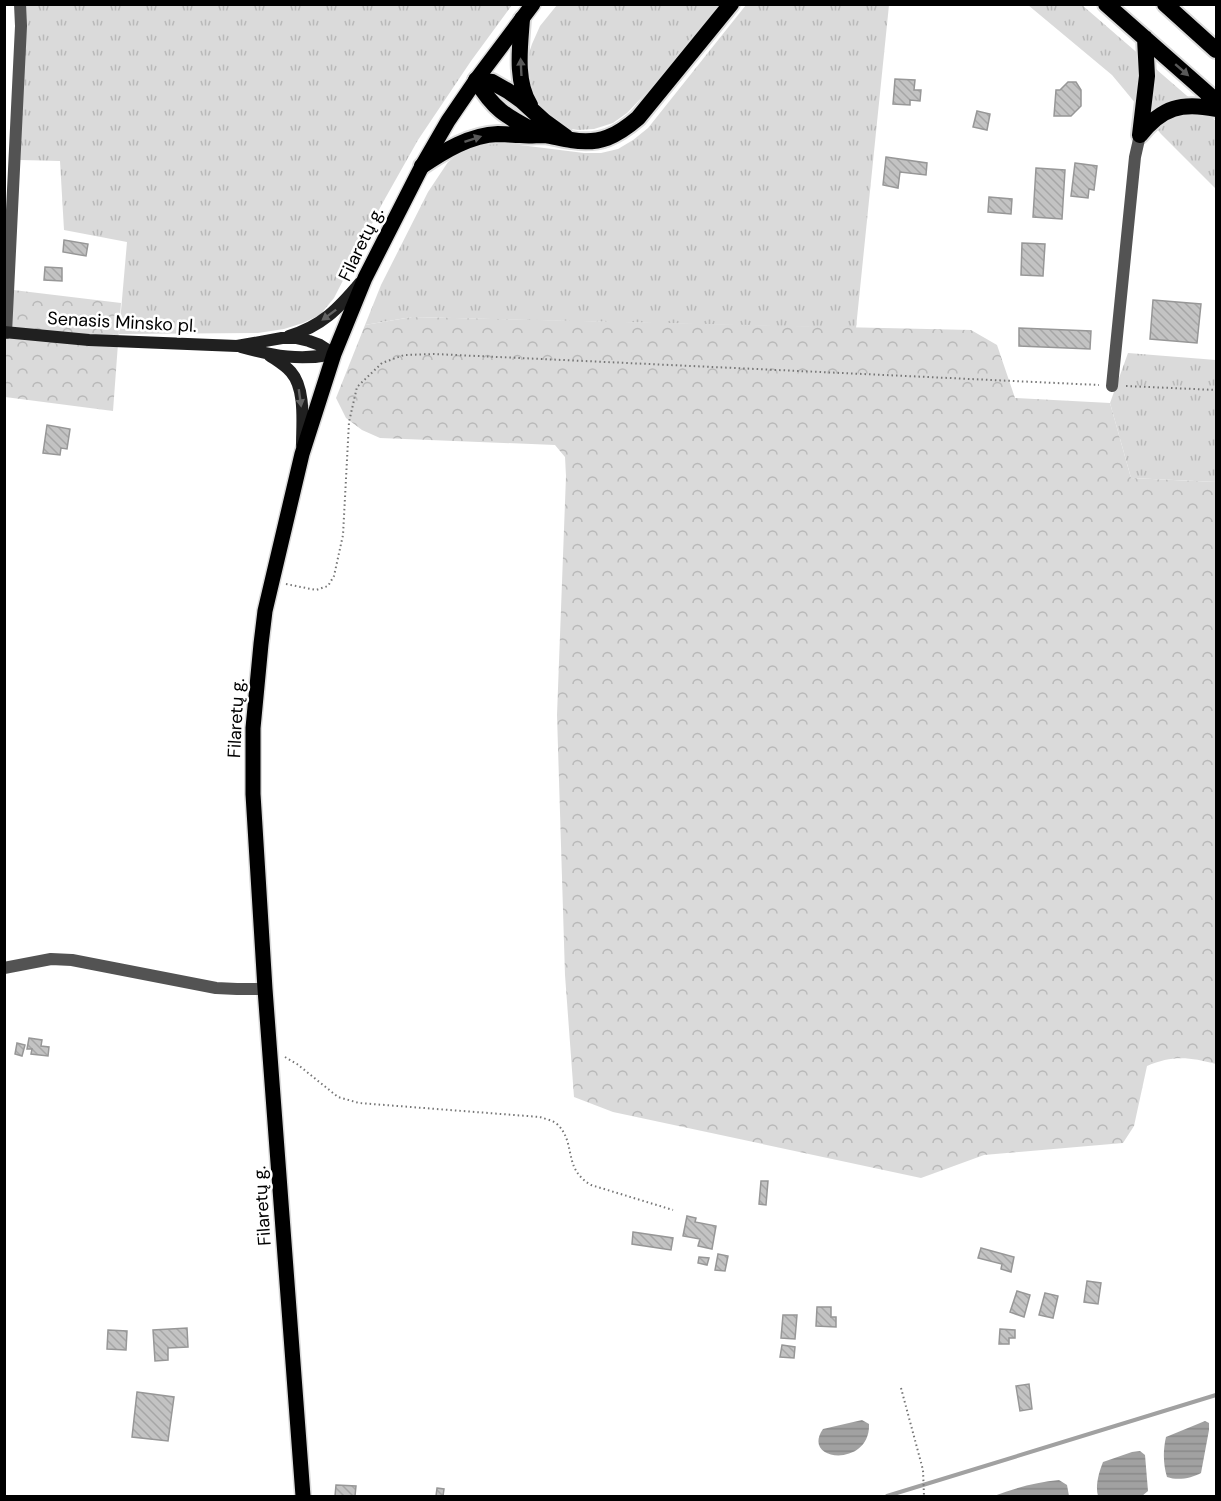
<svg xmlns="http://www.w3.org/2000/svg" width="1221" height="1501" font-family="'DM Sans',sans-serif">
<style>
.grass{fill:url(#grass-tufts)}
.forest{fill:url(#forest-crowns)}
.water{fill:url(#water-rules)}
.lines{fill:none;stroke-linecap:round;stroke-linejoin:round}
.stream{stroke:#a1a1a1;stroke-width:4}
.building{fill:url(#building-back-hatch);stroke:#979797;stroke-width:1.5}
.primary-casing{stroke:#dbdbdb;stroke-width:18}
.trunk-casing{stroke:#dbdbdb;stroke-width:20}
.path{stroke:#757575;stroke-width:2;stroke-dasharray:1.5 3;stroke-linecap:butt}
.minor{stroke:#535353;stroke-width:12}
.secondary{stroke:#202020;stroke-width:12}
.primary{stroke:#000;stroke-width:15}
.trunk{stroke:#000;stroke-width:16}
.oneway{fill:#595959}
.oneway2{fill:#636363}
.labels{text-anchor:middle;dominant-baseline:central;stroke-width:5;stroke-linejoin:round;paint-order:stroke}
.street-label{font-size:18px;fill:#000;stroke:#fff}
</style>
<defs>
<pattern id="grass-tufts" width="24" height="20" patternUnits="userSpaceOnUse" patternTransform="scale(1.5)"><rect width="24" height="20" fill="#dadada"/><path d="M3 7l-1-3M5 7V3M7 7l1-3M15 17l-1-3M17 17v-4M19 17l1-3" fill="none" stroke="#b9b9b9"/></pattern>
<pattern id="forest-crowns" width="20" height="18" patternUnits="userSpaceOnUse" patternTransform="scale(1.5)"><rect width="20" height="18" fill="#dadada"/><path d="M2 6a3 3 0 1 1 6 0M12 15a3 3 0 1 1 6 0" fill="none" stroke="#b9b9b9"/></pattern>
<pattern id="water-rules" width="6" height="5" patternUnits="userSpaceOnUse" patternTransform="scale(1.5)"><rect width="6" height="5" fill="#a1a1a1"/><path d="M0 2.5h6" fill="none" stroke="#898989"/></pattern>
<pattern id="building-back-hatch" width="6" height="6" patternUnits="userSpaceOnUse" patternTransform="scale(1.5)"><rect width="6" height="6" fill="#c3c3c3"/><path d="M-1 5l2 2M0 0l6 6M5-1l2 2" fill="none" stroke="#a6a6a6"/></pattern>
</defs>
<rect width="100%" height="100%" fill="#fff"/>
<path class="grass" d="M25,5H512L471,61L418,140L382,204L334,298L320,315L303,323L284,329L258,333L119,334L127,242L64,230L60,161L20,160Z
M557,5H719L649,90L627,113L613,123L594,129L578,130L565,128L552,121L532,98L528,86L527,59L532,44L540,26Z
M746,5H889L856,328L412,317L365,325L381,285L428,192L448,162L462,151L485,143H505L584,153H601L618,149L633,140L648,128Z
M1028,5H1082L1216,121V189L1161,134L1112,75Z
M1128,353L1216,360V482L1131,478L1110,403Z"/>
<path class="forest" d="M5,289L121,303L113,411L5,397Z
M412,317L971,330L997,345L1015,398L1110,403L1131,478L1216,482V1064C1190,1057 1172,1055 1147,1066L1134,1126L1123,1143L984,1155L921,1178L613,1112L574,1097L565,975L557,715L566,476L565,457L555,445L380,438L362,430L346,418L336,398L365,325Z"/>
<path class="water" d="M862,1420L869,1424C871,1468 800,1462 823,1429Z
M1205,1421L1209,1423V1430L1201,1473C1192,1478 1178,1481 1167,1477C1163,1464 1163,1450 1166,1437Z
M1140,1451L1145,1455L1148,1491L1142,1496H1098C1095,1486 1099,1472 1103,1462L1132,1452Z
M1059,1480L1067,1485L1069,1496H994C1015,1488 1037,1482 1059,1480Z"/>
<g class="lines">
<path class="stream" d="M887,1496L1216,1395"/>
</g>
<path class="building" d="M895,79L915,80L914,90H921L920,101L910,100V105L893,104Z
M1068,82H1076L1081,90V106L1071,116H1054L1056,90H1060Z
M977,111L990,114L987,130L973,127Z
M886,157L927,163L926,175L900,172L898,188L883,185Z
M1075,163L1097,166L1094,190L1089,189L1088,198L1071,196Z
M1036,168L1065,170L1062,219L1033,217Z
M989,197L1012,199L1011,214L988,212Z
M64,240L88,244L86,256L63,252Z
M1022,243L1045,244L1043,276L1021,275Z
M45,267L62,268V281L44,280Z
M1153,300L1201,304L1197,343L1150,339Z
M1019,328L1091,331L1090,349L1019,346Z
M47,425L70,429L67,449L61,448L60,455L43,453Z
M29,1038L42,1040L41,1046L49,1047L48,1056L31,1054L32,1049H27Z
M17,1043L25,1045L22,1056L15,1054Z
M761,1181H768L766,1205L759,1204Z
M687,1216L696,1218L695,1222L716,1226L712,1249L698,1246L700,1239L683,1236Z
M633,1232L673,1238L671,1250L632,1244Z
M981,1248L1014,1257L1011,1272L1001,1269L1002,1264L978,1258Z
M718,1254L728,1256L725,1271L715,1270Z
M699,1257L709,1258L707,1265L698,1263Z
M1087,1281L1101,1283L1098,1304L1084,1302Z
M1017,1291L1030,1295L1024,1317L1010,1312Z
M1045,1293L1058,1296L1053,1318L1039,1315Z
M817,1307H831V1317H836V1327L816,1326Z
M783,1315H797L795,1339L781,1338Z
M187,1328L188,1347L168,1348V1360L155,1361L153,1330Z
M1000,1329L1015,1330V1338H1009V1344H999Z
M108,1330L127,1331L126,1350L107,1349Z
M782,1345L795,1347L794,1358L780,1357Z
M1029,1384L1032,1409L1020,1411L1016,1386Z
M137,1392L174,1397L168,1441L132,1437Z
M336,1485L356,1486L355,1496H335Z
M437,1488L444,1489L443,1496H436Z"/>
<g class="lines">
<g class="primary-casing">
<path id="primary" d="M303,1496L265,989L253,794V728L261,644L265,611L302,454L334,354L365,278L422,166L448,121L476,80L533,4"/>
</g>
<g class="trunk-casing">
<path id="trunk" d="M1106,4L1216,101
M1165,4L1216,50
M522,19C520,47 515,81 530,105
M476,80L492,82L508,91L522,101L544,121L566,137
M476,80C495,112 508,117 540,134
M1140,135L1147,76L1145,38
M1140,135C1162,107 1182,102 1216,109
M422,166C444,151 470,135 498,134C505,134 513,135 521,135C528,136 536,135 544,135C553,136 562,139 571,140C600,145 617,136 638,118L731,4"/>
</g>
<path class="path" d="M1126,386L1216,390
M286,584L316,590L328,586L334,576L343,535L349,422L357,387L382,363L404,355L434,354L1099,385
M285,1057L297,1064L338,1097L359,1103L540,1117C545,1119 552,1120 557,1124C577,1143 562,1168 591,1185L673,1210
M901,1388L923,1470L924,1496"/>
<path class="minor" d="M6,333L21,26L20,4
M1112,386L1135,157L1140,135
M4,968L51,959L72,960L216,988L237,989H265"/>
<path class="secondary" d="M4,332L89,340L237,346L282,338H296L309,341L320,345L334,354
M289,336C322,326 338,309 360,283
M241,347C274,356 300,361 334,354
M269,355C276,360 285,365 291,372C306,389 302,424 302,445"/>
<use href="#primary" class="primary"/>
<use href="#trunk" class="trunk"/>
</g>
<defs><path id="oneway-solid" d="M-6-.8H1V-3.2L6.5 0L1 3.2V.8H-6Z" transform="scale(1.5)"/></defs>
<g class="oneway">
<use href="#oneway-solid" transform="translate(521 67) rotate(-93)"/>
<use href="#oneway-solid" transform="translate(1182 70) rotate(41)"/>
<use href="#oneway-solid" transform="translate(473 139) rotate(-18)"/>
</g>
<g class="oneway2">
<use href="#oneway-solid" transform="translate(329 315) rotate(143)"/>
<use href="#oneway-solid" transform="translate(300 398) rotate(82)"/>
</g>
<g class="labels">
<g class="street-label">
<text transform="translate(361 244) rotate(-64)">Filaretų g.</text>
<text transform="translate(122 322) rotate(3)">Senasis Minsko pl.</text>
<text transform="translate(236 718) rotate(-87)">Filaretų g.</text>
<text transform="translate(262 1206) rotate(-94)">Filaretų g.</text>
</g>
</g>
<rect width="1221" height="1501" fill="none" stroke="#000000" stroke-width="12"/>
</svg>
